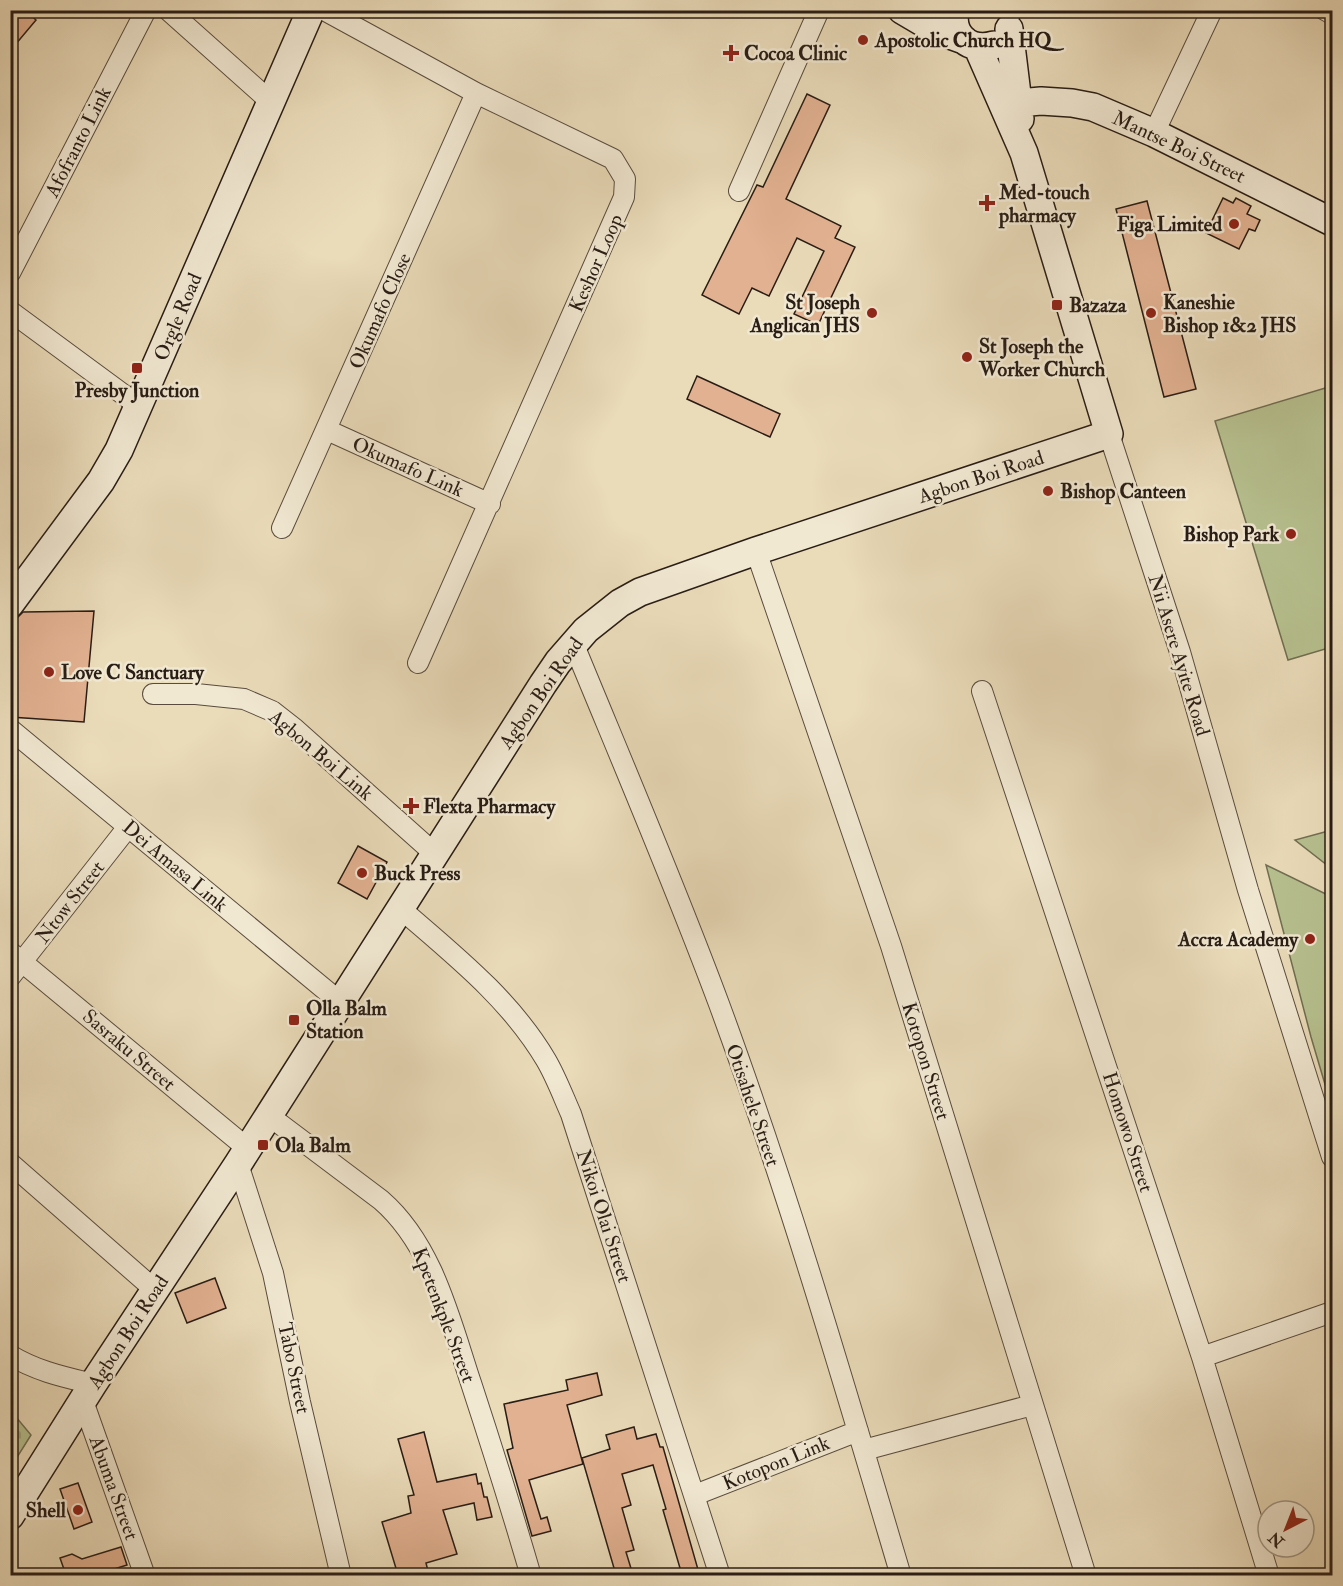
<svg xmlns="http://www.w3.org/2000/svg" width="1343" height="1586" font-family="'IM FELL Double Pica',serif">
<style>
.grass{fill:#b7c08f;stroke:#706e52;stroke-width:1.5}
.cemetery{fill:url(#cemetery-stones);stroke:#706e52;stroke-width:1.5}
.building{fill:#e2b191;stroke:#291d15;stroke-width:1.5}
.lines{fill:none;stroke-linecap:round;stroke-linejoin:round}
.street-casing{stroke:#594c3e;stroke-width:22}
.secondary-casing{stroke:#291d15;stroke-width:30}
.street{stroke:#f1e8d2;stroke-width:20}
.secondary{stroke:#f1e8d2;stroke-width:27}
.poi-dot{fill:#8f2418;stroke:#f1e8d2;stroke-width:2}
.labels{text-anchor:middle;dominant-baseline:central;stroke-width:5;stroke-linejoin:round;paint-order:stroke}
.poi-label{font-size:20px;font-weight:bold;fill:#291d15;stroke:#f1e8d2;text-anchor:start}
.street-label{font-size:20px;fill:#291d15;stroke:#f1e8d2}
</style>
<defs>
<pattern id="cemetery-stones" width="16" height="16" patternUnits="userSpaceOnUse" patternTransform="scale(1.5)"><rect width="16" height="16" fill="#b7c08f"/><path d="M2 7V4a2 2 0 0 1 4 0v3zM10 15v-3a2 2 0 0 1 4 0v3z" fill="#9da57a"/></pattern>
</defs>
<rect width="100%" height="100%" fill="#eadbb9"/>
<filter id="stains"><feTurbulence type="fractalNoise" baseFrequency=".00333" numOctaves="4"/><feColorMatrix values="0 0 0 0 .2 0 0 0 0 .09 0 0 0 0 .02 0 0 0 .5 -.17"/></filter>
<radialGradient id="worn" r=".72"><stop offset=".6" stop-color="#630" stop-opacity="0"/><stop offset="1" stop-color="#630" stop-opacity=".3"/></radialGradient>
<path class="grass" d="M1332,386V647L1288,660L1215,421Z
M1332,830V869L1295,840Z
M1266,865L1332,897V1108L1311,1037Z"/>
<path class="cemetery" d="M11,1411L31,1435L11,1467Z"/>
<path class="building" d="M10,10H25L36,20L10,51Z
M807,94L830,105L786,199L841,226L835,238L855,247L818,325L794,314L824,251L797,238L769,296L752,288L739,314L702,295L757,185L763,187Z
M1223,198L1233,203L1236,198L1251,206L1247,214L1260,220L1255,231L1249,229L1239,249L1206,233Z
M1147,201L1196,389L1164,397L1116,209Z
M697,376L780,414L770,437L687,399Z
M94,611L84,722L10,717V626L16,619L23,612Z
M358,846L387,862L367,899L338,883Z
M215,1278L226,1308L187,1323L175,1293Z
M597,1373L602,1395L567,1405L583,1464L529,1480L541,1519L547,1517L551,1531L532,1536L507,1450L513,1448L504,1404L568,1390L566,1380Z
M634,1427L637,1439L656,1434L660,1447H663L699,1573L682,1575L663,1510L666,1509L653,1465L622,1474L631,1505L622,1508L634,1550L626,1552L633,1575H616L582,1458L610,1449L606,1435Z
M424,1432L437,1482L476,1474L478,1484L481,1483L484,1497H487L492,1517L477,1520L474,1503L443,1510L457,1554L426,1563L429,1575H398L382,1522L411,1513L408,1496L414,1495L398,1439Z
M78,1483L92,1522L74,1529L60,1489Z
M121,1547L127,1565L95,1575H66L60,1558L72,1554L82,1559Z"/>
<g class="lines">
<g class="street-casing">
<path id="street" d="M168,10L270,101
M324,10L476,93L613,159L625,179L624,197L418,663
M1325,10L1332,14
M1010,13L1013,10
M1154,133L1212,10
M739,191L819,10
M10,273L146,10
M10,311L139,406
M327,430L490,504
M1109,434L1180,652L1248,890L1332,1157
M282,528L476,93
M756,551L891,946L1086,1576
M574,645C623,764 674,883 719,1004C788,1191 844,1384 901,1576
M982,691L1202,1357L1269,1576
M153,694H196L244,699L272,711L295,729L435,854
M10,729L340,1002
M401,909C454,955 510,999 546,1060C556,1077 563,1096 571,1114L720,1576
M10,952L247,1148
M10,977L128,827
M268,1115L381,1200C433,1245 450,1320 471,1383C492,1447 512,1511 531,1576
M10,1163L155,1290
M238,1164L273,1273L300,1402L341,1576
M10,1355C36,1371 64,1377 93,1384
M1202,1357L1332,1312
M83,1401L145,1576
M864,1450L1032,1405
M695,1495L858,1431"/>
</g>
<g class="secondary-casing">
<path id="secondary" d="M902,10L936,30L964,40
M955,10C950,36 970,52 994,45
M1009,29L1020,119
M1018,103L1041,101L1072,103L1093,107L1154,133L1332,222
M10,604L101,481L119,450L311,10
M10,1516L93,1384L238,1164L543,684L558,662L586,630L620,603L640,592L756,551L1109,434L1024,153L978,48"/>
</g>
<use href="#street" class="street"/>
<use href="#secondary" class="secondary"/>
</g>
<g class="poi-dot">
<circle cx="863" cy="40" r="6"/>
<path d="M728 44h6v6h6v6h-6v6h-6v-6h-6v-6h6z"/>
<path d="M984 194h6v6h6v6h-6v6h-6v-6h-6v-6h6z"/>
<circle cx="1234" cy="224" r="6"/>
<rect x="1051" y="299" width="12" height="12" rx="3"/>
<circle cx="872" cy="313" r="6"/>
<circle cx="1151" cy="313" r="6"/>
<circle cx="967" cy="357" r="6"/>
<rect x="131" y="362" width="12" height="12" rx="3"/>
<circle cx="1048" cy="491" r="6"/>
<circle cx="1291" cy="534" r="6"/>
<circle cx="49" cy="672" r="6"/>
<path d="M408 797h6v6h6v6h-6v6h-6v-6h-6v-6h6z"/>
<circle cx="362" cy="873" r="6"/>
<circle cx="1310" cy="939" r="6"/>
<rect x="288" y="1014" width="12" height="12" rx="3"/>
<rect x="257" y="1139" width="12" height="12" rx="3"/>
<circle cx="78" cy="1510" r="6"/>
</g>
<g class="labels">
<g class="poi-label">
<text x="875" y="40">Apostolic Church HQ</text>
<text x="744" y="53">Cocoa Clinic</text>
<text x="999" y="192">Med-touch<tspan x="999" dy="23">pharmacy</tspan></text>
<text x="1222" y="224" text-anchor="end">Figa Limited</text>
<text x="860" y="302" text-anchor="end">St Joseph<tspan x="860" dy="23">Anglican JHS</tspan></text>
<text x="1163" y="302">Kaneshie<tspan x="1163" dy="23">Bishop 1&amp;2 JHS</tspan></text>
<text x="1069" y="305">Bazaza</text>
<text x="979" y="346">St Joseph the<tspan x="979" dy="23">Worker Church</tspan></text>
<text x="137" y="390" text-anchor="middle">Presby Junction</text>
<text x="1060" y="491">Bishop Canteen</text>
<text x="1279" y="534" text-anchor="end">Bishop Park</text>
<text x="61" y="672">Love C Sanctuary</text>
<text x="423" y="806">Flexta Pharmacy</text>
<text x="374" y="873">Buck Press</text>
<text x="1298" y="939" text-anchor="end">Accra Academy</text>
<text x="306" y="1008">Olla Balm<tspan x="306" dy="23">Station</tspan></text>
<text x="275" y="1145">Ola Balm</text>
<text x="66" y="1510" text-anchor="end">Shell</text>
</g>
<g class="street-label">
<text transform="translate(78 142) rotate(-63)">Afofranto Link</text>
<text transform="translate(1179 147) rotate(25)">Mantse Boi Street</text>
<text transform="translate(596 263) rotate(-66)">Keshor Loop</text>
<text transform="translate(380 311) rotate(-66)">Okumafo Close</text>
<text transform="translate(178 317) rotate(-67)">Orgle Road</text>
<text transform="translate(408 467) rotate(24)">Okumafo Link</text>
<text transform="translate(981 477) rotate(-18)">Agbon Boi Road</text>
<text transform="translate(1179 655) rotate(73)">Nii Asere Ayite Road</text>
<text transform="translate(541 693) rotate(-55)">Agbon Boi Road</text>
<text transform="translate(321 755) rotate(40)">Agbon Boi Link</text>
<text transform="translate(175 866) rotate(40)">Dei Amasa Link</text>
<text transform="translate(70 902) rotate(-52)">Ntow Street</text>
<text transform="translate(129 1050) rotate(40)">Sasraku Street</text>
<text transform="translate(926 1061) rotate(73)">Kotopon Street</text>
<text transform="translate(753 1105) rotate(71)">Otisahele Street</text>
<text transform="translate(1128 1132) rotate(72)">Homowo Street</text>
<text transform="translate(604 1216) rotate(72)">Nikoi Olai Street</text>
<text transform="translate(444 1315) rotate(69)">Kpetenkple Street</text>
<text transform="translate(128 1332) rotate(-57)">Agbon Boi Road</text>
<text transform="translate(294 1368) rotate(78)">Tabo Street</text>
<text transform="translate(776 1463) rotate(-22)">Kotopon Link</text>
<text transform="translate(114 1488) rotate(70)">Abuma Street</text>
</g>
</g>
<rect width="1343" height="1586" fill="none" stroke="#eadbb9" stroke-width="36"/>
<rect x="12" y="12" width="1319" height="1562" fill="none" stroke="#291d15" stroke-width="3"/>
<rect x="18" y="18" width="1307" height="1550" fill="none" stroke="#291d15" stroke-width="1.5"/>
<g transform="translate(1286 1529) rotate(222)"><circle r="28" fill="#f1e8d2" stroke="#a19786" stroke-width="1.5"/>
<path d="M0-4.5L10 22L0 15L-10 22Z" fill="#8f2418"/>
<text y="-9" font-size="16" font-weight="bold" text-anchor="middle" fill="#291d15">N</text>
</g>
<rect width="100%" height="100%" filter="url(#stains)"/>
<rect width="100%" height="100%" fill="url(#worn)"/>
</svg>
